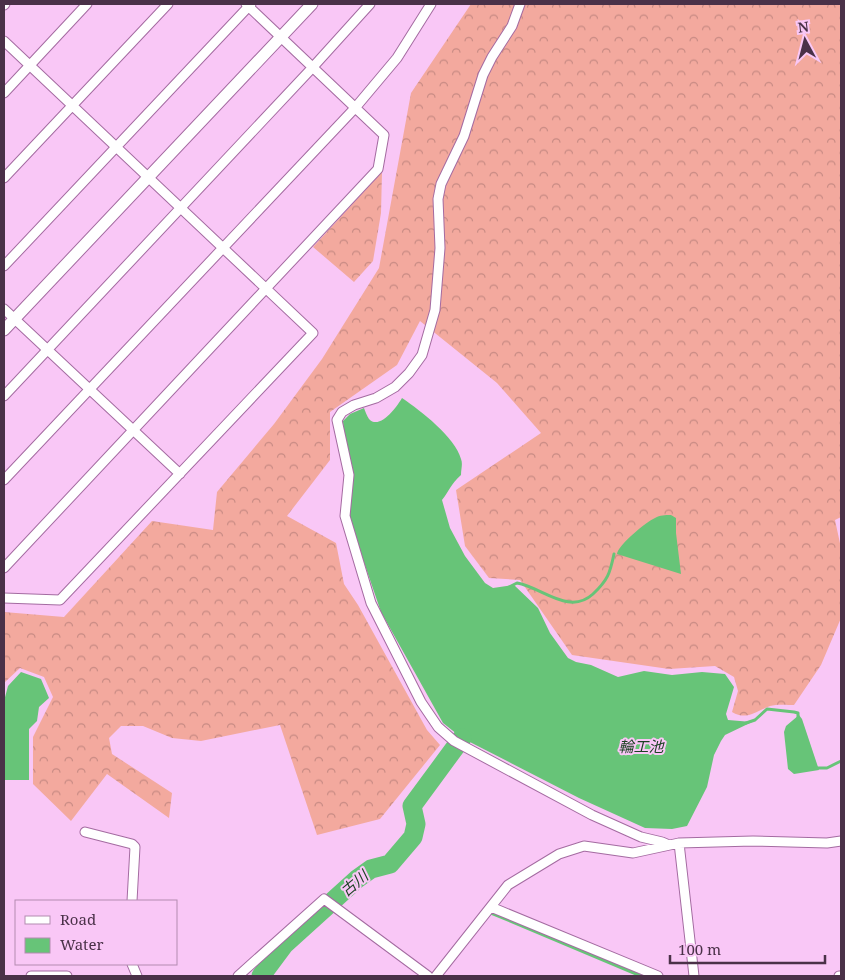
<svg xmlns="http://www.w3.org/2000/svg" width="845" height="980" font-family="'Noto Serif','Noto Sans JP',serif">
<style>
.forest{fill:url(#forest-crowns)}
.water{fill:#67c478}
.lines{fill:none;stroke-linecap:round;stroke-linejoin:round}
.stream{stroke:#67c478;stroke-width:3}
.river{stroke:#67c478;stroke-width:19}
.minor-casing{stroke:#a46ba1;stroke-width:11}
.tertiary-casing{stroke:#a46ba1;stroke-width:13}
.minor{stroke:#fff;stroke-width:9}
.tertiary{stroke:#fff;stroke-width:11}
.labels{text-anchor:middle;dominant-baseline:central;stroke-width:4;stroke-linejoin:round;paint-order:stroke}
.water-label{font-size:15px;font-style:italic;fill:#1c4223;stroke:#f9c7f6}
</style>
<defs>
<pattern id="forest-crowns" width="20" height="18" patternUnits="userSpaceOnUse" patternTransform="scale(1.25)"><rect width="20" height="18" fill="#f3a99e"/><path d="M2 6a3 3 0 1 1 6 0M12 15a3 3 0 1 1 6 0" fill="none" stroke="#c78a83"/></pattern>
</defs>
<rect width="100%" height="100%" fill="#f9c7f6"/>
<path class="forest" d="M471,4H841V517L835,520L841,548V618L821,665L794,705C787,705 777,704 770,706C756,711 747,721 732,712L738,691L734,677L715,666L669,669L572,655L520,580L489,578L465,546L456,490L541,433L497,383L420,321L397,365L330,412V460L287,516L336,543L344,584L358,605L427,730L440,745L380,819L317,835L280,725L201,741L172,738L143,726H121L109,738L112,754L172,793L169,818L107,774L71,821L33,784V737L53,697L44,677L20,668L4,683V612L64,617L152,521L213,530L217,492L274,424L322,359L379,268L411,93Z
M382,172L381,213L373,261L354,282L313,247Z"/>
<path class="water" d="M402,398C421,411 455,437 461,459C463,464 461,469 461,475C450,485 450,490 442,500L450,528L465,556L485,583L493,588L514,585L538,608L550,633L568,658L576,662L591,665L618,677L644,671L672,675L702,672L725,674L734,687L726,714L728,720L752,722L725,735L721,741L714,755L707,787L687,826L672,829L645,828L579,798L462,738L443,723L381,612L355,536L349,518L343,421L350,414L364,408C365,411 367,416 369,419C380,431 398,405 402,398Z
M671,515L676,518V533L681,574L617,554C618,545 646,522 655,518C660,515 665,515 671,515Z
M21,672L41,679L49,698L39,707L37,721L29,729V780H4V701L8,686Z
M799,715L802,719L819,770L794,774L788,769L784,732L786,726Z"/>
<g class="lines">
<path class="stream" d="M509,587L517,583C542,587 569,616 593,594C608,580 610,573 614,554
M746,723L755,720L767,709L794,712L798,713V718
M815,768H827L841,761
M491,913L641,976"/>
<path class="river" d="M261,976L284,945L357,879L371,869L390,864L413,837L416,824L412,806L462,738"/>
<g class="minor-casing">
<path id="minor" d="M520,4L512,26L492,57L483,75L464,136L441,184L438,199L440,248L435,310L422,355L409,373L395,387L376,398L354,405L342,412L337,420L349,475L345,516L371,603L421,702L438,727L454,741L592,815L641,837L662,842L669,845
M4,5L5,4
M4,41L313,333L60,600L4,598
M4,93L87,4
M4,178L168,4
M4,266L251,4
M4,309L180,474
M4,396L313,67L370,4
M4,480L355,108L397,58L431,4
M4,568L378,169L384,135L246,4
M85,832L132,844L135,847L132,901
M679,843L694,976
M491,907L658,976
M132,964L137,976
M31,976H67
M238,976L324,899L428,976
M436,976L508,885L559,854L584,846L633,853L679,843L753,841L827,843L841,841
M839,976H841"/>
</g>
<g class="tertiary-casing">
<path id="tertiary" d="M4,330L312,4"/>
</g>
<use href="#minor" class="minor"/>
<use href="#tertiary" class="tertiary"/>
</g>
<g class="labels">
<g class="water-label">
<text x="641" y="746">輪工池</text>
<text transform="translate(354 883) rotate(-40)">古川</text>
</g>
</g>
<rect width="845" height="980" fill="none" stroke="#4a3148" stroke-width="10"/>
<rect x="15" y="900" width="162" height="65" fill="#f9c7f6" stroke="#b38bb0"/>
<rect x="25" y="916" width="25" height="8" fill="#ffffff" stroke="#b38bb0"/>
<text x="60" y="925" font-size="15" fill="#4a3148">Road</text>
<rect x="25" y="938" width="25" height="15" fill="#67c478" stroke="#b38bb0"/>
<text x="60" y="950" font-size="15" fill="#4a3148">Water</text>
<g transform="translate(805 40) rotate(353)" stroke="#f9c7f6" stroke-width="4" paint-order="stroke">
<path d="M0-4L9 19L0 12L-9 19Z" fill="#4a3148"/>
<text y="-8" font-size="14" font-weight="bold" text-anchor="middle" fill="#4a3148">N</text>
</g>
<path d="M670 955v8h155v-8" fill="none" stroke="#4a3148" stroke-width="2.5"/>
<text x="678" y="955" font-size="15" fill="#4a3148" stroke="#f9c7f6" stroke-width="4" paint-order="stroke">100 m</text>
</svg>
